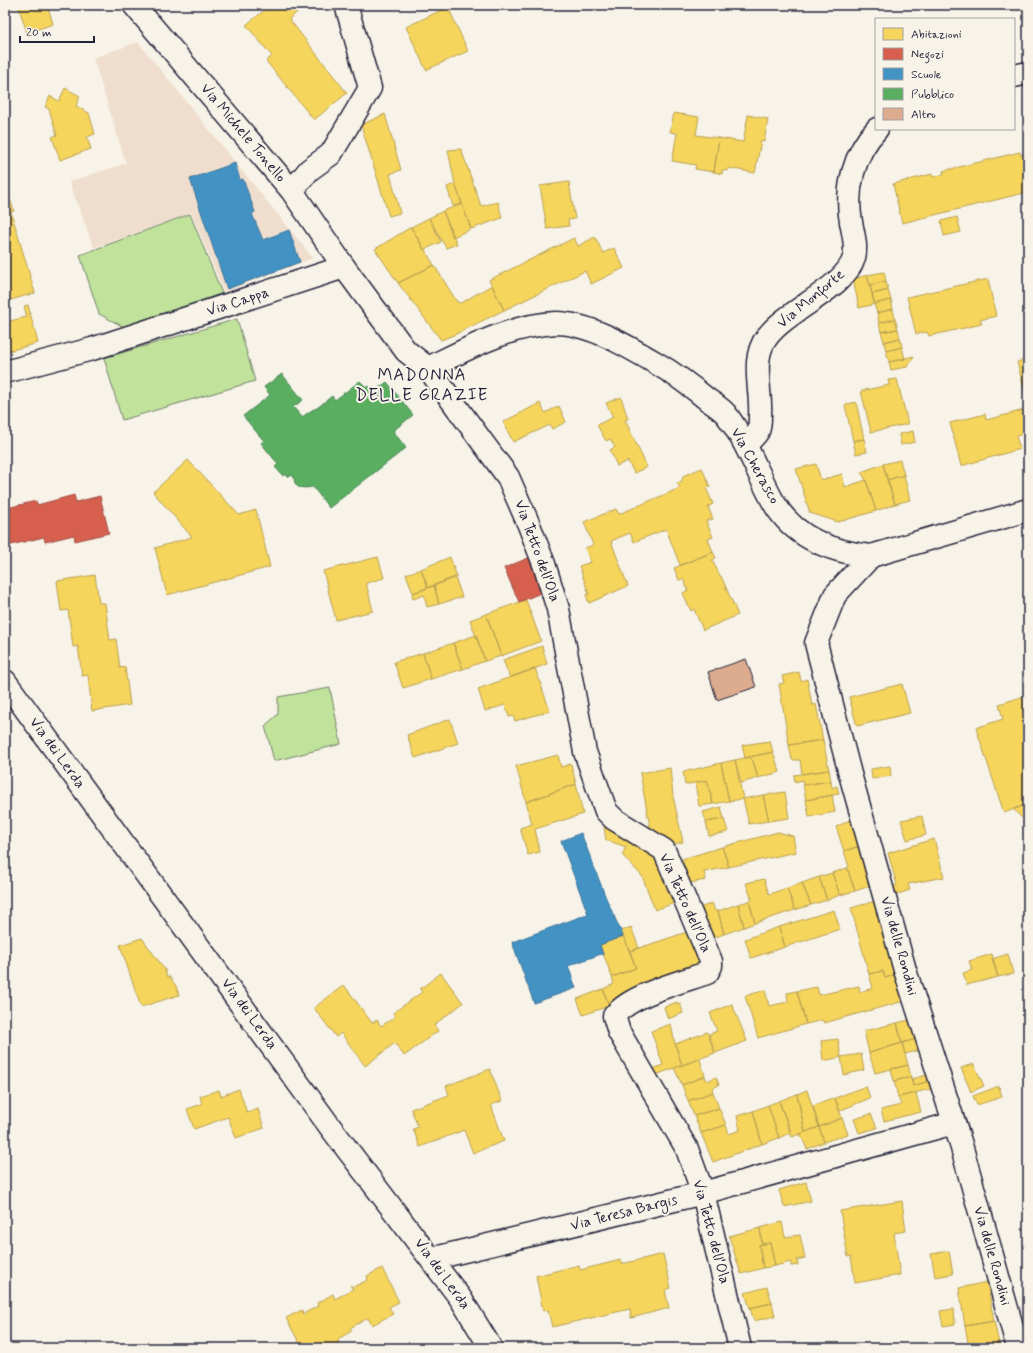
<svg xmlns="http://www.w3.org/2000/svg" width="1033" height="1353" font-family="Mynerve,sans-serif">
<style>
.built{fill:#efdecd}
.green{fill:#c1e29b;stroke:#72826b}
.homes{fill:#f6d55c;stroke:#b69f52}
.shops{fill:#d6604d;stroke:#a04d48}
.schools{fill:#4393c3;stroke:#39719a}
.public{fill:#5aae61;stroke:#498456}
.building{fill:#ddac8f;stroke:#22223b}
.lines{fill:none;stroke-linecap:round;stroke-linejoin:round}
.minor-casing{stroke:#22223b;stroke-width:25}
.tertiary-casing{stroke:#22223b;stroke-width:25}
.minor{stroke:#f7f3e8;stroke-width:22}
.tertiary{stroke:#f7f3e8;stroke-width:22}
.labels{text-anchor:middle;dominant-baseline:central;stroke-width:4;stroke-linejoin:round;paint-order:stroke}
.street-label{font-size:15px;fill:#22223b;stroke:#f7f3e8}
.quarter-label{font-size:17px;letter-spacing:1px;fill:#22223b;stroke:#f7f3e8}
</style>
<rect width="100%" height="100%" fill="#f7f3e8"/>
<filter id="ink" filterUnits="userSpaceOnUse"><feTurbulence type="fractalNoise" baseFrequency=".025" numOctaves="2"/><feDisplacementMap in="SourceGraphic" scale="8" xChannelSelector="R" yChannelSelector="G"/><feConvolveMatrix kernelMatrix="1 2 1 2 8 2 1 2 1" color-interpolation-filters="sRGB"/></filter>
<g filter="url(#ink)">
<path class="built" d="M138,42L313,258L224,292L191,213L94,248L69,182L126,163L93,58Z"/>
<path class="green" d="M190,214L222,293L128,329L99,314L80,255Z
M237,319L255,381L122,420L104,358Z
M330,688L341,744L274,761L265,726L278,714V697Z"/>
<path class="homes" d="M18,5H53L48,7L53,24L27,33Z
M271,5H306L289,19L347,93L314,120L266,61L272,56L246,25Z
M448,7L468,51L426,70L406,27Z
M65,88L80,96L76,106L89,113L95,134L87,137L91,149L60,160L52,137L57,135L49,109L45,107L50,96L59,101Z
M674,113L699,117L696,135L719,138L714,172L695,169L696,165L672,161L677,133L670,132Z
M385,114L401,170L390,174L400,213L389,216L361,125Z
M748,115L768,119L764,142L761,141L755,173L728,168V171L722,170V174L714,172L719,138L743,142Z
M461,149L481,206L498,202L502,218L471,229L455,184L448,150Z
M1020,152L1021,155L1028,153V192L902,223L893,184L932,174L933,177L944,174L943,171Z
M569,182L575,219L568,220L569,226L547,229L540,186Z
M455,184L462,204L453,206L447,187Z
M5,190H7L14,211L11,212L35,293L7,301L5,294Z
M462,204L471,229L453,237L443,211Z
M443,211L457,244L446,248L429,218Z
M957,217L961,232L944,236L941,221Z
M429,218L441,242L424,250L411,227Z
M411,227L434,265L398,283L375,249Z
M595,237L603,253L614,248L624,268L591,284L585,271L504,310L489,280L574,238L578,246Z
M434,265L457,302L461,303L492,285L504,310L456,334L441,340L398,283Z
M884,272L886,281L870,285L867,275Z
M867,275L875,304L859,308L853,279Z
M988,279L996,316L980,320L982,324L929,336L927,332L916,334L907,297Z
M886,281L888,290L872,294L870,285Z
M888,290L891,300L874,304L872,294Z
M891,300L893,309L877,313L874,304Z
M28,305L38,343L5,352V322L27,317L24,306Z
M893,309L895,319L879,323L877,313Z
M895,319L898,329L881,332L879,323Z
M898,329L900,338L884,342L881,332Z
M900,338L902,347L886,351L884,342Z
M902,347L905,359L889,362L886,351Z
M914,356L907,367L891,370L889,362Z
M1028,359V404L1017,362Z
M897,379L908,424L871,432L861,391L889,385L888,380Z
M621,397L628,419L625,420L647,467L634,473L628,461L617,466L610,450L615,447L610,439L606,441L597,425L613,417L606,403Z
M856,402L864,439L853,441L845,405Z
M540,403L545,413L559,406L566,422L552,429L550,425L513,442L503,422Z
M1028,409V433L1016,436L1020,449L961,466L950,423L985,414L986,420Z
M913,431L915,442L901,445L899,434Z
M864,439L867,452L856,454L853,441Z
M188,460L239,515L256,510L270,567L167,595L155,548L192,537L153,492Z
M900,460L904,475L887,480L883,464Z
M816,464L821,480L842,474L845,487L866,480L876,511L838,522L810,513L796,469Z
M883,464L895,504L876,511L866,480L861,472Z
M702,468L710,487L706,488L713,504L708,507L713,519L706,521L713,537L708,539L713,552L680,565L666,529L634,542L630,533L611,541L628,586L589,603L586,595L589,594L579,566L591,562L585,548L593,545L584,522L616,509L619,514L680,488L677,483L682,481L683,476Z
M904,475L910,500L895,504L887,480Z
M713,552L716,558L712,560L720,576H721L738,615L703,630L694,609L691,611L683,593L688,590L683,579L679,580L674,568Z
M378,557L384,578L366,583L373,611L336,620L323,571Z
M450,557L457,577L428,588L421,569Z
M421,569L428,588L413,593L406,574Z
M95,575L99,603H105L110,640L116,639L120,668L125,667L130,705L92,711L88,675L82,676L78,646L73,647L68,610L61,611L57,581Z
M455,577L462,597L439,604L434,585Z
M434,585L439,604L427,607L424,595L413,599L412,594L413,593Z
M526,600L541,641L501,656L486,614Z
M486,614L501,656L485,661L470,620Z
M476,635L485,661L463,669L453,643Z
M453,643L463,669L431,679L423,653Z
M542,646L547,664L510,678L503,660Z
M423,653L431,679L403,688L394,662Z
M535,668L550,711L515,721L513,716L509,717L505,705L485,711L478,689Z
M799,672L801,681L807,679L812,705L816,704L823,740L789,745L779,684L784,683L782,676Z
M902,684L910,713L857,726L849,697Z
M1028,695V804L1004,813L976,728L1003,719L999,704Z
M450,719L458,743L415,758L407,735Z
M823,740L829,770L802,774L800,760H792L789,745Z
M770,741L773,752L745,758L742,745Z
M773,752L780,772L758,778L753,761L749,757Z
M558,755L561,767L571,764L576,784L526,802L516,766Z
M749,757L753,761L758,778L741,783L735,760Z
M735,760L743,799L729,801L721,763Z
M721,763L729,801L713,804L707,780L685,785L683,772Z
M890,766L891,776L872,779L871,769Z
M670,768L673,796L683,842L666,846L652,838L640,773Z
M829,770L831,781L803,785L802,780L795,782L794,775Z
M707,780L713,804L699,806L695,783Z
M831,781L832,788L837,786L839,794L806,800L803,785Z
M576,784L583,814L535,829L540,852L528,855L520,828L532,824L526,802Z
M785,792L789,818L769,821L763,795Z
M763,795L769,821L749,824L743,799Z
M832,795L835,812L809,817L806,800Z
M1028,804V824L1013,809Z
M721,807L724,819L706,822L703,812Z
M922,816L926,835L907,840L901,820Z
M854,818L863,845L844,851L836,827Z
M724,819L728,832L709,836L706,822Z
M604,827L622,834L659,853L677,902L655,910L642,876L622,855L626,847L606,840Z
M778,832L793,836L796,852L729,867L722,847Z
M934,839L944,877L908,884L910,890L895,895L893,886L897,885L888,853Z
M863,845L876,884L855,891L847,868L849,867L844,851Z
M722,847L729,867L704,872L706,880L690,883L682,859Z
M847,868L855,891L840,895L832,873Z
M832,873L840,895L827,900L819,877Z
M819,877L827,900L811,905L802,883Z
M764,879L769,894L787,888L795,910L755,923L749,901L752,900L746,883Z
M802,883L811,905L795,910L787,888Z
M879,900L898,974L885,978L883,971L869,974L851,908Z
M749,901L755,923L744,927L738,904Z
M712,903L715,911H718L724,934L710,939L700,908Z
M738,904L744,927L724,934L718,911Z
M834,910L840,929L785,947L779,927Z
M631,927L639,948L630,951L621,931Z
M779,927L785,947L751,958L745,939Z
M690,931L703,970L609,1006L603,989L614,984L612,977L636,968L630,951Z
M623,936L636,968L612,977L600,945Z
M142,938L165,970L167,977L169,976L176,986L179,995L141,1007L120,945Z
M992,954L998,977L967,985L963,973L972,970L969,961Z
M1008,954L1013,974L998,977L992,959Z
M883,971L885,978L898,974L904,1001L824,1023L823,1020L806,1024L797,991L817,987L819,995L859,986L860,992L873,988L869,974Z
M441,973L463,1003L434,1025L438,1031L404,1056L395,1043L365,1066L341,1033L336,1037L314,1008L344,985L372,1023L377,1020L381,1026L395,1017L393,1013L422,992L420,989Z
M603,989L609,1006L583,1015L577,999Z
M765,990L769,1006L788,1002L787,993L797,991L806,1024L758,1038L745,996Z
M677,1002V1004L680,1003L683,1013L668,1019L664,1007Z
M732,1004L747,1041L715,1053L709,1034L717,1031L710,1013Z
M913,1019L922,1037L902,1043L897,1023Z
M897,1023L902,1043L869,1053L864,1031Z
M671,1024L675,1044L682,1065L656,1075L653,1069L663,1065L651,1031Z
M707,1032L715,1053L682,1065L675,1044Z
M922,1037L925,1049L905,1054L902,1043Z
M838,1039L841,1057L823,1061L821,1041Z
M902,1043L908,1065L875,1073L869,1053Z
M861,1054L864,1070L844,1075L841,1057Z
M700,1059L705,1076L682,1085L674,1068Z
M974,1064L984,1086L971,1092L961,1068Z
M908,1065L911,1077L894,1081L891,1069Z
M490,1069L502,1101L491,1105L504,1141L473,1153L464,1130L420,1147L413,1129L418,1127L411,1109L449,1095L446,1086Z
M934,1073L936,1079L913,1086L912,1079Z
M705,1076L707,1081L716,1077L719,1085L712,1088L713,1092L688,1101L682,1085Z
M911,1077L913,1086L936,1079L938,1087L898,1097L894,1081Z
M866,1086L870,1098L839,1111L835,1098Z
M999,1086L1002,1097L977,1105L973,1096Z
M239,1089L247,1113L258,1109L264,1128L236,1138L228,1117L194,1129L187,1109L202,1104L200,1096L219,1090L221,1096Z
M807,1090L819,1127L805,1132L797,1094Z
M713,1092L719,1108L694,1116L688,1101Z
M916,1093L921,1112L884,1121L881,1110L901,1105L898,1097Z
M797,1094L805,1132L792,1137L779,1101Z
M835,1098L842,1118L819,1127L813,1106Z
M779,1101L791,1132L779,1138L768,1105Z
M768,1105L779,1138L762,1144L753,1111Z
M719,1108L726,1125L701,1133L694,1116Z
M753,1111L762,1144L713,1162L701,1133L726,1125L729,1134L740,1130L737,1116Z
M871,1114L877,1128L859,1133L854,1119Z
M842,1118L848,1134L824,1142L819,1127Z
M819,1127L824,1142L807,1149L800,1134Z
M806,1182L811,1201L784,1207L779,1190Z
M902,1201L906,1231L894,1233L900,1275L855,1283L851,1256L848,1257L840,1211Z
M782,1222L785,1237L800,1235L805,1258L797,1260L798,1265L791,1266V1262L775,1266L770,1243L762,1244L760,1228Z
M760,1228L762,1244L759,1245L763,1268L741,1274L729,1236Z
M770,1243L775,1266L763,1268L759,1245Z
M949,1251L953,1274L935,1277L931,1254Z
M663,1254L671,1288L665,1290L669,1308L631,1318L630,1309L552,1327L548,1310L543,1311L536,1276L579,1265L580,1270L621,1260L622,1264Z
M382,1268L399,1302L389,1307L393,1314L372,1325L368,1318L350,1328L352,1331L338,1339L339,1342L328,1348L314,1347L302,1348L286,1318L302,1310L303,1314L318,1306L317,1303L333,1294L335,1299L353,1289L350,1285L353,1287L368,1280L367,1276Z
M987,1282L994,1321L965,1326L959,1288Z
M767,1287L772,1303L750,1308L745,1293Z
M772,1303L775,1316L754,1321L750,1308Z
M954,1309L955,1324L943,1326L940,1311Z
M994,1321L1000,1348H969L965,1326Z"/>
<path class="shops" d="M74,495L76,502L100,496L109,533L75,541L74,535L45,542L44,537L7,546L5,541V502L7,508L36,501L37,505Z
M533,556L548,590L519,602L504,568Z"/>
<path class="schools" d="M235,163L240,180L243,179L255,212L252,214L263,240L289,230L300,262L227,289L190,179Z
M581,833L606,898L623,936L600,945L603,955L601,954L568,966L576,988L534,1003L512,942L588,914L561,841Z"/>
<path class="public" d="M282,374L303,400L293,407L302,417L312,410L317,408L332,396L335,400L360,381L366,387L368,386L373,392L387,382L413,415L393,431L406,448L329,508L313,487L305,488L298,487L295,483L293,475L288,477L285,474L283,476L275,467L278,464L261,443L264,441L243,416L270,395L264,387Z"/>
<path class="building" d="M746,659L756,687L717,700L708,672Z"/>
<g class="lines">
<g class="minor-casing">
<path id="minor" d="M134,5L292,191L344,267
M1014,76L1028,73
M292,191L309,170L331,154L370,88L346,5
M428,368L508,477L529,525L544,564L558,609L585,752L606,811L614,819L664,850L711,961V966L707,973C681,982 630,995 614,1016L619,1032L687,1149L703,1193L740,1348
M746,445C750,440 755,436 758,431C760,427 760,421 760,416C762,390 750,359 767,337C788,309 844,289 854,258C857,246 853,233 851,222C845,189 854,153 877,129
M871,556L835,595L816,643L850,774L905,970L960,1141L1018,1348
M5,681L331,1128L461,1299L491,1348
M431,1259L703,1193L954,1123"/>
</g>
<g class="tertiary-casing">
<path id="tertiary" d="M5,372L92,349L344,267L406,351L428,368C469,348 510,325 556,323C589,323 629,347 656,363C675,374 691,386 708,400C714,404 720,408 725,413C747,441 757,473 774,503C795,539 833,552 871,556L1028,510"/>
</g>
<use href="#minor" class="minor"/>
<use href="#tertiary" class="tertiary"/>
</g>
</g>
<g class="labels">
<g class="street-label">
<text transform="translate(243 133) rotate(50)">Via Michele Tonello</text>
<text transform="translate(811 299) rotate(-40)">Via Monforte</text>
<text transform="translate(238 302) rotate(-18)">Via Cappa</text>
<text transform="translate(755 466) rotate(61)">Via Cherasco</text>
<text transform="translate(537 551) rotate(70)">Via Tetto dell'Ola</text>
<text transform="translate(57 753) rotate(54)">Via dei Lerda</text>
<text transform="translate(685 903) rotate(66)">Via Tetto dell'Ola</text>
<text transform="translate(899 946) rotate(74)">Via delle Rondini</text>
<text transform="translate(249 1014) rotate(54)">Via dei Lerda</text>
<text transform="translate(624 1213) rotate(-14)">Via Teresa Bargis</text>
<text transform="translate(711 1232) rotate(75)">Via Tetto dell'Ola</text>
<text transform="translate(992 1256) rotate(74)">Via delle Rondini</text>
<text transform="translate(442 1274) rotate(54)">Via dei Lerda</text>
</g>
<g class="quarter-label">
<text x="422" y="375">MADONNA<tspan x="422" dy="20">DELLE GRAZIE</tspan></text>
</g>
</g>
<rect width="1033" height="1353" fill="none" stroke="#f7f3e8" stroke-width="20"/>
<rect x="10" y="10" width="1013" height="1333" fill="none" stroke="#22223b" stroke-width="1.5" filter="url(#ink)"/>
<rect x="875" y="18" width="140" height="112" fill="#f7f3e8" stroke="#a29fa3"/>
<rect x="883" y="28" width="20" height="12" fill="#f6d55c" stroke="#a29fa3"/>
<text x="911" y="38" font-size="12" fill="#22223b">Abitazioni</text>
<rect x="883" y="48" width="20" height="12" fill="#d6604d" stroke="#a29fa3"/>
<text x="911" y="58" font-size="12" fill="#22223b">Negozi</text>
<rect x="883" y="68" width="20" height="12" fill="#4393c3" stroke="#a29fa3"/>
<text x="911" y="78" font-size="12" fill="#22223b">Scuole</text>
<rect x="883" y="88" width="20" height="12" fill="#5aae61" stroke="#a29fa3"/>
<text x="911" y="98" font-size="12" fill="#22223b">Pubblico</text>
<rect x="883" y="108" width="20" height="12" fill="#ddac8f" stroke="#a29fa3"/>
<text x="911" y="118" font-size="12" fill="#22223b">Altro</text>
<path d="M20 36v6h74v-6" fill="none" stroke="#22223b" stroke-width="2"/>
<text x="26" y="36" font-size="12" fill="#22223b" stroke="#f7f3e8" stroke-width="3" paint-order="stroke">20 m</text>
</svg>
